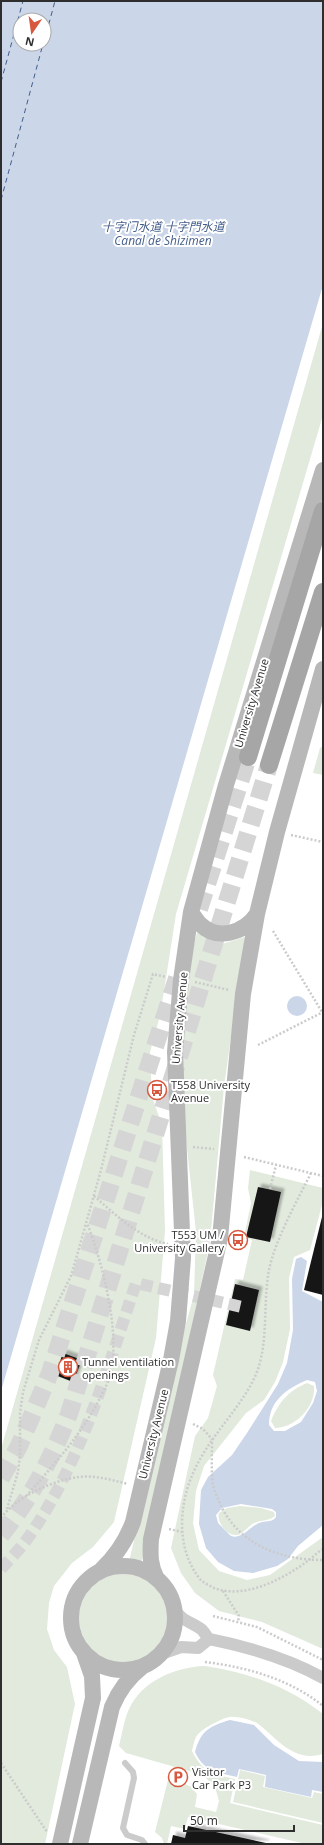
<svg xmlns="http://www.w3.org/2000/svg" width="324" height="1845" font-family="'Open Sans','Noto Sans SC',sans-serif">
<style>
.green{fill:#e1eadd}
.water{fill:#cbd6e9;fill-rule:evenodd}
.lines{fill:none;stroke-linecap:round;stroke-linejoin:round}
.ferry{stroke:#435d8a;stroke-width:1;stroke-dasharray:5 4;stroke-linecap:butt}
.building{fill:#151515;filter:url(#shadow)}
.street-tunnel{stroke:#d5d5d5;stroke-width:12;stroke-dasharray:12 6;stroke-linecap:butt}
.primary-tunnel{stroke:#d5d5d5;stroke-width:18;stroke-dasharray:18 9;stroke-linecap:butt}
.path{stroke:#cbcbcb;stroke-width:2.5;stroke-dasharray:2 2;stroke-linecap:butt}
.lane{stroke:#cbcbcb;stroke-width:6}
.street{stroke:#cbcbcb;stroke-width:12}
.secondary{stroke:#b8b8b8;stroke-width:16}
.primary{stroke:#a6a6a6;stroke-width:18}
.labels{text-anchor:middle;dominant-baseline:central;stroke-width:4;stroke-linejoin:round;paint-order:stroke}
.street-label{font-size:11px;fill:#2e2e2e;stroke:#fff}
.poi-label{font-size:11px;fill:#2e2e2e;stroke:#fff;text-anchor:start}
.water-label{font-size:12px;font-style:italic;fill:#435d8a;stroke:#fff}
</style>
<defs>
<filter id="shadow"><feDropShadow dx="3.5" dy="-3.5" stdDeviation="1" flood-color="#0004"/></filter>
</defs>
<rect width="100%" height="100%" fill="#fff"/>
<path class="green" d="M323,323V415L176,914L160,1016L150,1052L152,1097L162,1125L165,1231L156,1338L114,1522L93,1547L72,1563L54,1586L49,1603L47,1629L54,1650L67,1667L75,1704L45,1844H1V1449Z
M323,746V775L313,773L320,748Z
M197,932L219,945L245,937L224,1087L210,1242L141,1565L129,1562L178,1353L194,1295L196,1232L180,1083L182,1038L191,957Z
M250,1170L323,1188V1201L310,1250L294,1257L289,1278L290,1329L283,1362L275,1382L264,1400L246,1413L204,1466L196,1491L193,1523L199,1550L219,1571L247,1580L270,1575L323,1537V1649L262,1622L219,1611L195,1593L181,1573L171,1548L195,1436L208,1418L217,1386L213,1375L235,1279L243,1280L252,1240L244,1237L251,1203L248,1188Z
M307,1383L314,1386C316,1407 295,1428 275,1428L271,1421C279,1402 288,1391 307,1383Z
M240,1506L261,1508L274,1512L275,1516C270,1521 261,1520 254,1523C248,1526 243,1535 236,1535C227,1536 216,1521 219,1513L227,1508Z
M79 1618a44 44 0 1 1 88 0a44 44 0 1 1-88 0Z
M205,1666C250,1673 287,1686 323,1714V1754C293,1763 277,1738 257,1723C252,1720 236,1716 230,1717C222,1718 199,1730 196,1737C194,1741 193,1747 192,1751C203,1773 213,1774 235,1779L230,1803L323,1825V1844H306L188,1817L185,1829L171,1826L167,1844H164L162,1838L155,1832L168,1780L190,1786L197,1794L195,1807L216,1812L219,1801L215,1787L203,1775L126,1753L119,1746C122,1734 124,1720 129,1709C142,1681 175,1667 205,1666Z
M240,1770L265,1776L263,1787L312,1798L314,1792L323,1794V1823L233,1802Z"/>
<path class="water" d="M1,1H323V285L1,1391ZM20,20H44V44H20Z
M287 1006a10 10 0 1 1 20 0a10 10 0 1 1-20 0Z
M301,1257L307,1261L302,1291L323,1302V1525L298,1546L288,1559L277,1566L253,1573L234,1571L218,1562L206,1548L199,1524L201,1490L208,1477L232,1455L247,1433L278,1384L287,1363L293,1330L292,1279L296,1259ZM307,1380L315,1382L317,1391L313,1403L301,1422L285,1431H274L269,1425C269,1401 286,1389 307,1380ZM241,1504L272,1509L276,1512V1517C273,1522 267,1521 262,1522C250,1525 243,1540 231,1536L218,1523L216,1515L222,1508Z
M230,1720L254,1725L274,1745L299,1761L323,1762V1792L312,1790L311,1797L265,1787L266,1775L239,1769L237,1777C219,1773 203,1771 195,1752C201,1730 210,1726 230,1720Z"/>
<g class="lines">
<path class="ferry" d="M44,42L55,1
M1,82L23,1
M1,200L43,44"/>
</g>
<path class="building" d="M258,1187L281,1192L270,1242L246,1237Z
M322,1217H323V1295L304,1290Z
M235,1284L259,1290L250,1331L226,1325Z
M63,1353L82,1360L73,1382L55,1375Z
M188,1826L266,1843V1844H171L173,1835L185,1838Z"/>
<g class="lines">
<path class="street-tunnel" d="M1,1569C9,1560 18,1551 25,1542C81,1465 106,1372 136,1283L242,1307"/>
<path class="primary-tunnel" d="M199,909L248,757
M1,1478L19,1446L50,1373L179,972
M1,1535C31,1498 52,1458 69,1414L269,765"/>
<path class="path" d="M291,835L323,842
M273,931L322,1012
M195,982L229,990
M258,1045L323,1012
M193,1147L214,1149
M244,1157L323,1176
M311,1173C297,1201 275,1240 269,1270C263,1302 268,1336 259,1366C253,1385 241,1401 230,1416C204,1450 184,1477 182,1521C182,1543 186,1560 199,1578C203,1583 209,1585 214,1588C245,1600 285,1578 309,1560C314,1556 318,1552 323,1549
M270,1189L276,1165
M94,1196C116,1215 139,1238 168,1244
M193,1424L203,1429L212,1439C212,1454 211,1470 213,1485C215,1493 219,1501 222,1508C242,1546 282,1560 323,1560
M26,1496C53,1466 79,1437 98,1402C103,1392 109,1382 111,1371C120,1330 102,1261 87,1223
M7,1509L18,1472L20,1455V1413L23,1392L39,1340L71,1276L76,1259L101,1170L134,1035L153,974L166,977
M1,1518C16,1497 53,1480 79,1477C95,1475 112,1480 128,1484
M169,1529L182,1532
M223,1591L239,1616L238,1622
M213,1616L257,1627L323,1660
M205,1662C246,1667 290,1679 323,1706
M1,1763L47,1832"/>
<path class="lane" d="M125,1763L133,1772L134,1778L123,1828L127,1835L142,1840L145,1844"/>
<path class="street" d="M175,1610C182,1621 191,1622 201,1629C204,1631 206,1636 209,1639C249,1647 287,1658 323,1678
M164,1653L181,1647L198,1648L209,1639"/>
<path class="secondary" d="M191,912C194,916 197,921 200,924C218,942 245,932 257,914
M71 1618a52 52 0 1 1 104 0a52 52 0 1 1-104 0Z
M101,1570C116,1556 126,1541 133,1522L171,1360L178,1321L183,1258L175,1052L181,980L191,912L226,785L323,470
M157,1579C150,1566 150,1555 151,1539L220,1238L243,994L257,914L277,832L323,669
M60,1844L93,1698L92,1676L84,1653
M80,1844L112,1707C119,1690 128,1678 142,1667"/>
<path class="primary" d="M248,757L323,511
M269,765L323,592"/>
</g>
<defs>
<g id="bus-ring" transform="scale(1)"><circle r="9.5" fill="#fff" stroke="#d7583e" stroke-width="1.5"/><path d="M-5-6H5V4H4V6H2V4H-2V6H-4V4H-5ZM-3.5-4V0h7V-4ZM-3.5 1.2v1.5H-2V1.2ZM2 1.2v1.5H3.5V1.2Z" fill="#d7583e"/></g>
<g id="building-ring" transform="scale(1)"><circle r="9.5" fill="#fff" stroke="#d7583e" stroke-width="1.5"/><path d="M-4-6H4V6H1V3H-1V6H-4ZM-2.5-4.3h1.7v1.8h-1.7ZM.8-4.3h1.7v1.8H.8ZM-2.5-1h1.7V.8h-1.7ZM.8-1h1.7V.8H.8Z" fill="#d7583e"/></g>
<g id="parking-ring" transform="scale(1)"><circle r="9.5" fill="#fff" stroke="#d7583e" stroke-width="1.5"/><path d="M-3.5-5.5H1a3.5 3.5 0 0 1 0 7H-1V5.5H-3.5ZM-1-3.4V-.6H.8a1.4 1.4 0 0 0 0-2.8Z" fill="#d7583e"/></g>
</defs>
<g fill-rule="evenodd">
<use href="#bus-ring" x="157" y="1090"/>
<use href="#bus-ring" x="238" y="1240"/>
<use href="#building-ring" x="68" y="1367"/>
<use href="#parking-ring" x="178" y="1777"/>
</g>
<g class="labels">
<g class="street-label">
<text transform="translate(251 703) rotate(-73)">University Avenue</text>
<text transform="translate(179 1018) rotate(-85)">University Avenue</text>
<text transform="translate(153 1434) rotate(-76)">University Avenue</text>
</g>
<g class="poi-label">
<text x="171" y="1084">T558 University<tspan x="171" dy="13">Avenue</tspan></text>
<text x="224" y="1234" text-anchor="end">T553 UM /<tspan x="224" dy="13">University Gallery</tspan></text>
<text x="82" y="1361">Tunnel ventilation<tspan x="82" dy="13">openings</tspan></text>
<text x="192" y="1771">Visitor<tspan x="192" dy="13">Car Park P3</tspan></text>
</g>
<g class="water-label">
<text x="163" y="226">十字门水道 十字門水道<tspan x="163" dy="14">Canal de Shizimen</tspan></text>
</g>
</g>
<rect width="324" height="1845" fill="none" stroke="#2e2e2e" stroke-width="4"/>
<g transform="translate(32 32) rotate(193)"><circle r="19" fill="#ffffff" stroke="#ababab"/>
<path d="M0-3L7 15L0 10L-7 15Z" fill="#d7583e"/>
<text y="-6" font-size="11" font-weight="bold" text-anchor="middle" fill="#2e2e2e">N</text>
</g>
<path d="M184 1825v6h110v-6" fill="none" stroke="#2e2e2e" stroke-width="2"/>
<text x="190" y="1825" font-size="12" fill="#2e2e2e" stroke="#ffffff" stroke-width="3" paint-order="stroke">50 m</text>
</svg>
